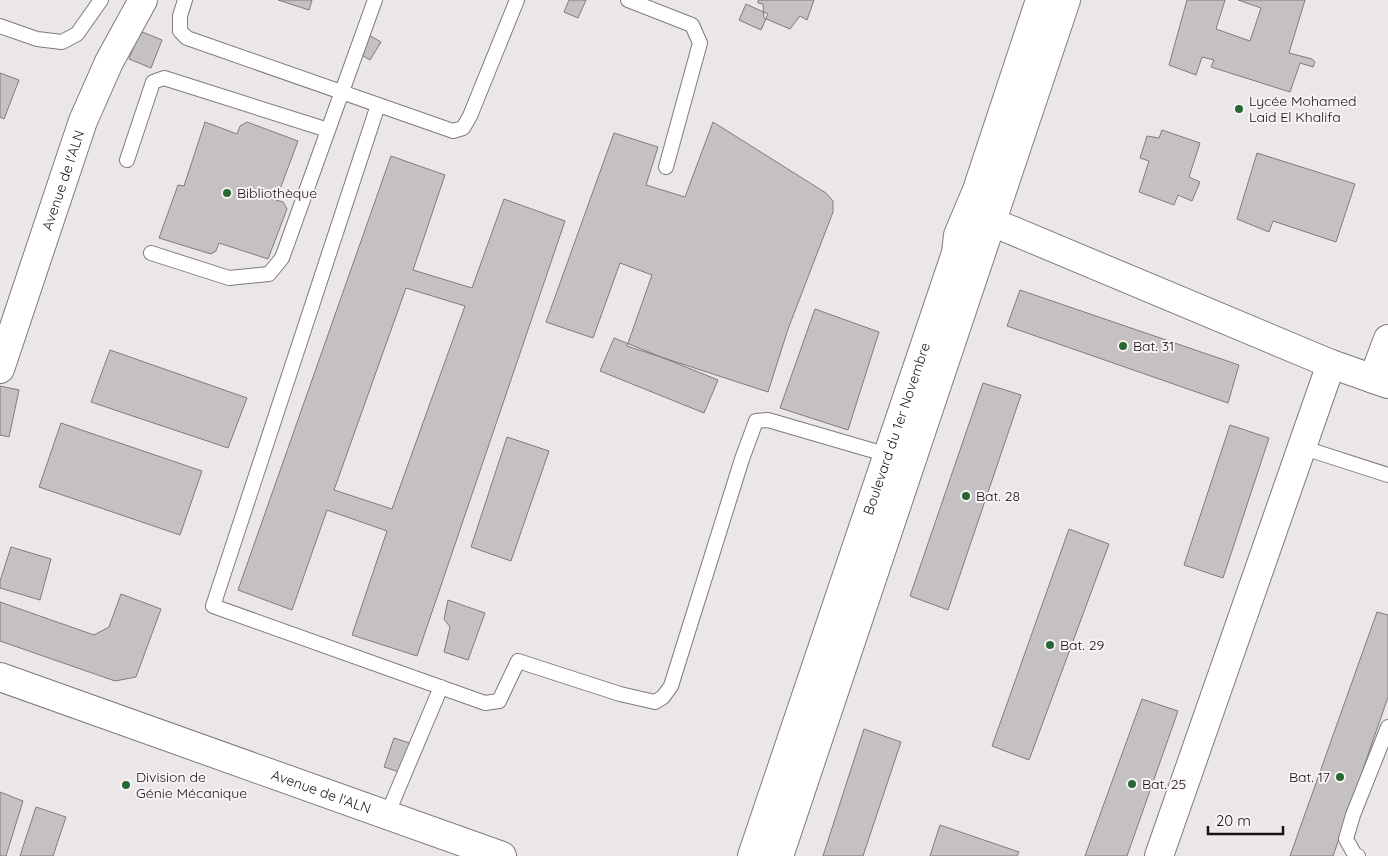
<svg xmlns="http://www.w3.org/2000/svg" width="1388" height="856" font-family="Quicksand,sans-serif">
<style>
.building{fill:#c5c1c2;stroke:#807c7d;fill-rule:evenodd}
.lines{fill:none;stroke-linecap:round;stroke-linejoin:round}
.service-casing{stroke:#7f7b7c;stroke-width:16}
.minor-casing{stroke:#7f7b7c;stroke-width:30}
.secondary-casing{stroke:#7f7b7c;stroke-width:30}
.service{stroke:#fff;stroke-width:14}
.minor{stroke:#fff;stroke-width:28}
.secondary{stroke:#fff;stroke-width:28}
.poi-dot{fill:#276731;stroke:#f8f3f5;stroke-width:2}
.labels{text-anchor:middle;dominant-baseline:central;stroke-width:4;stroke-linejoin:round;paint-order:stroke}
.poi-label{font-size:14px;fill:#151414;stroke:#f8f3f5;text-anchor:start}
.street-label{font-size:14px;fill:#151414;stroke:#f8f3f5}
</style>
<rect width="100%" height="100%" fill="#ebe6e7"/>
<path class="building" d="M278,0H312L309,10Z
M569,0H586L578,18L564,12Z
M758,0H814L807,20L800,16L790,29L764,18L763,4L758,3Z
M1187,0H1225L1216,29L1250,41L1261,8L1238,0H1305L1289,53L1312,59L1315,62L1313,67L1300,63L1290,92L1211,67L1214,60L1202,57L1196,75L1169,65Z
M746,4L768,14L761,30L739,20Z
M360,30L381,42L370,60L350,48Z
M140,31L162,40L151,68L129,59Z
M0,73L19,80L4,119L0,117Z
M205,122L237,134L240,126L247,122L298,141L276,200L283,202L287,209L268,259L219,243L216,251L211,254L159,238L178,185L184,186Z
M713,122L826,193L833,201V212L788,329L768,392L627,346L652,275L620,263L593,338L546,322L614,133L658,147L646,185L685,197Z
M1162,130L1200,143L1189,177L1200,182L1192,201L1178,195L1174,205L1139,192L1149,161L1140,158L1147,136L1159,138Z
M1257,153L1355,184L1336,242L1273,221L1269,232L1237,219Z
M391,156L445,175L413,270L472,288L504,199L565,221L417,656L352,635L387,531L327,510L292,610L238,590ZM406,288L465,306L392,509L334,490Z
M1020,290L1239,365L1228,403L1007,326Z
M815,309L879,332L848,430L780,408Z
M614,338L718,380L704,413L600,371Z
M110,350L247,398L228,448L91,402Z
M983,383L1021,395L948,610L910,596Z
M0,386L19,390L9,437L0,435Z
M61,423L202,471L180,535L39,487Z
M1230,425L1269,438L1223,578L1184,565Z
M507,437L549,451L511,561L471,547Z
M1069,529L1109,544L1029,760L992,746Z
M11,547L51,559L40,600L0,588V581Z
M121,594L161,609L136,677L115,681L0,641V602L94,635L109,627Z
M448,600L485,613L468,660L444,652L450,627L444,619Z
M1377,612L1388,615V697L1333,856H1290Z
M1142,699L1178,711L1127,856H1085Z
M864,729L901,742L863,856H823Z
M394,738L419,746L409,775L384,767Z
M0,792L23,801L6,856H0Z
M36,807L66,817L53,856H20Z
M940,825L1019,852L1017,856H930Z"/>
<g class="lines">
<g class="service-casing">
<path id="service" d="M185,0L180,16V31L187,38L453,131L463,128L470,116L517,0
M628,0L692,25L700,43L666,167
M0,26L37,39L62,42L77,34L101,0
M378,105L213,606L485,703L499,701L518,661L620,694L655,702L663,697L671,686L742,459L756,421L768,420L888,455
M127,160L153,82L164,78L328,130
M151,253L229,278L269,274L282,258L375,0
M1301,447L1388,475
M387,815L441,687
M1358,856L1355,855L1346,839L1353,815L1388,727"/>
</g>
<g class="minor-casing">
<g id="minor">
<path d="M971,230L992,222L1331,364L1388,384"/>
<path id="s1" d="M0,369L83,121L109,62L143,0"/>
<path d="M1373,379L1388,339"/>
<path id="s2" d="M0,677L502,856"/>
<path d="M1159,856L1331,364"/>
</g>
</g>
<g class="secondary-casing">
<g id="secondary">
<path id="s3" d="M752,856L956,253L958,235L977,190L1040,0"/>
<path d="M779,856L1066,0"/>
</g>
</g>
<use href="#service" class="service"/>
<use href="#minor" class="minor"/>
<use href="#secondary" class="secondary"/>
</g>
<g class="poi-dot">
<circle cx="1239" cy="109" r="5"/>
<circle cx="227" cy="193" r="5"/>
<circle cx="1123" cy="346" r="5"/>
<circle cx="966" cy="496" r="5"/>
<circle cx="1050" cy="645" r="5"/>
<circle cx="1340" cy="777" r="5"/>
<circle cx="1132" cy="784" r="5"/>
<circle cx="126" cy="785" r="5"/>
</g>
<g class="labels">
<g class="poi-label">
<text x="1249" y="101">Lycée Mohamed<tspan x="1249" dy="16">Laid El Khalifa</tspan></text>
<text x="237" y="193">Bibliothèque</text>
<text x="1133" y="346">Bat. 31</text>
<text x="976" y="496">Bat. 28</text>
<text x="1060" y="645">Bat. 29</text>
<text x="136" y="777">Division de<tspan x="136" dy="16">Génie Mécanique</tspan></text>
<text x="1330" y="777" text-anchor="end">Bat. 17</text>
<text x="1142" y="784">Bat. 25</text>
</g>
<g class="street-label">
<text stroke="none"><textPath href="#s1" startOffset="199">Avenue de l'ALN</textPath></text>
<text stroke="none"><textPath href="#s3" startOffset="451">Boulevard du 1er Novembre</textPath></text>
<text stroke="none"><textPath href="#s2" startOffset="341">Avenue de l'ALN</textPath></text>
</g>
</g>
<path d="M1208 826v8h75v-8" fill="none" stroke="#151414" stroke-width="2.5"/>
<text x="1216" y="826" font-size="15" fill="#151414" stroke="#f8f3f5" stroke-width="4" paint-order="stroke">20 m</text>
</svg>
